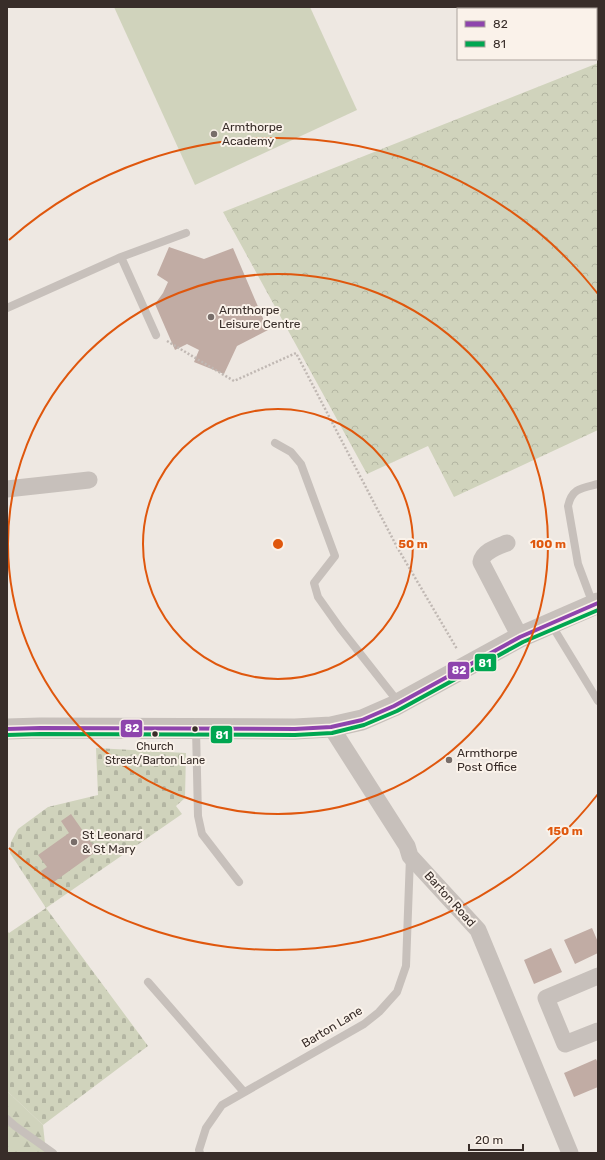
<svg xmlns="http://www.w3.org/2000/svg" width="605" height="1160" font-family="Rubik,sans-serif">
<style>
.grass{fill:#d0d3bc}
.forest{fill:url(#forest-firs)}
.cemetery{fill:url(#cemetery-stones)}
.park{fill:url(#park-crowns)}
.building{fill:#c1aca4}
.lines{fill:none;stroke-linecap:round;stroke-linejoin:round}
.path{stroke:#c0b8b3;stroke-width:2.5;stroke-dasharray:2 2;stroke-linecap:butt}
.service{stroke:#c7c0bb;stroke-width:8}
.minor{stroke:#c7c0bb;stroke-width:17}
.tertiary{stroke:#c7c0bb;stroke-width:21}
.bus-1-casing{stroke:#faf2ea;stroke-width:7}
.bus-2-casing{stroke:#faf2ea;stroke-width:7}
.bus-1{stroke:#8e44ad;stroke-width:4}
.bus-2{stroke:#00a651;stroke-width:4}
.ring{fill:none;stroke:#df570d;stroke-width:2}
.poi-dot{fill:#786e6a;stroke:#faf2ea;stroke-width:1.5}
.bus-dot{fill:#382d29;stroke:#faf2ea;stroke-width:1.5}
.labels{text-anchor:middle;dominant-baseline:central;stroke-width:4;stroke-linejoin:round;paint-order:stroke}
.bus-label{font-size:11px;fill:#382d29;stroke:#faf2ea}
.poi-label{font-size:12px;fill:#382d29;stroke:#faf2ea;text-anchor:start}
.street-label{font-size:12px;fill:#382d29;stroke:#faf2ea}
.centre{fill:#df570d;stroke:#faf2ea;stroke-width:2}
.ring-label{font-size:12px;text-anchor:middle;font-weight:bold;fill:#df570d;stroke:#faf2ea;stroke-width:4;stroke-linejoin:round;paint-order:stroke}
.line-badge{stroke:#faf2ea;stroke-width:1.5}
.badge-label{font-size:11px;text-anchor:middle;font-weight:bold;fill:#fff}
</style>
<defs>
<pattern id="forest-firs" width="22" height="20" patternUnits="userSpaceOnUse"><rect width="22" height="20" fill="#d0d3bc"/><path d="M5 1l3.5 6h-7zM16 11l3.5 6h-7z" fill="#b3b5a2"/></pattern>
<pattern id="cemetery-stones" width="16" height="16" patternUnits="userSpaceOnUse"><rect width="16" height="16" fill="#d0d3bc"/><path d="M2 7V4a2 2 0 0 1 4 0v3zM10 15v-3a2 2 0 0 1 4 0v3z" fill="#b3b5a2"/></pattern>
<pattern id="park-crowns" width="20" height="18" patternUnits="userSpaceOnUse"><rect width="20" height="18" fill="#d0d3bc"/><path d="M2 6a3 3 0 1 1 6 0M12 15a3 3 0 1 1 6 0" fill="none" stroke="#b3b5a2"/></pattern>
</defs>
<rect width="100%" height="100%" fill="#eee8e2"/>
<path class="grass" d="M114,7H310L357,110L195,185Z"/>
<path class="forest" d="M7,1091L43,1125L46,1153H7Z"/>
<path class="cemetery" d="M96,748L186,753L185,798L176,806L182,814L46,908L148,1046L43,1125L7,1091V931L9,933L46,908L10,853L11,842L18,829L48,807L98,795Z"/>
<path class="park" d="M598,63V430L454,497L428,446L367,474L223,212Z"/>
<path class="building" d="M169,247L204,259L233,248L268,330L237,346L224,374L194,362L199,350L187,344L175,350L155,304L163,293L168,282L157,275Z
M71,814L97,851L51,884L41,871L47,867L38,855L69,833L61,821Z
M592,928L598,942V953L575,964L564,940Z
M551,948L562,972L534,984L524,960Z
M596,1059L598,1063V1087L574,1097L564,1073Z"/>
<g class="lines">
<path class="path" d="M167,341L234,381L296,353L397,547L457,649"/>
<path class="service" d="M121,257L156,335
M7,308L121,257L186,233
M275,443L291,452L301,464L335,556L314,583L318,597L340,628L399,703
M593,604L578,564L568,506C572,488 582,488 598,484
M551,624L598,701
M196,729L198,816L202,834L239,882
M148,982L244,1092
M7,1119L15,1126L53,1153
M200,1153L199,1150L206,1128L222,1105L364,1024L379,1012L397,992L406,966L410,857"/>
<path class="minor" d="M7,489L89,480
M507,543C497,547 483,551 481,562L520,637
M331,727L407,846L410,856L478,930L570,1153
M598,976L546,998L565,1044L598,1031"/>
<path class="tertiary" d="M7,729L40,728L295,729L331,727L362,720L394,706L520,637L598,603"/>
<g class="bus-1-casing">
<path id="bus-1" d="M7,729L40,728L295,729L331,727L362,720L394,706L520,637L598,603"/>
</g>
<g class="bus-2-casing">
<path id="bus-2" d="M7,735L40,734L295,735L332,733L364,725L397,711L523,642L598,610"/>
</g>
<use href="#bus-1" class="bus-1"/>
<use href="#bus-2" class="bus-2"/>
</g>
<g class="ring">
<circle cx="278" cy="544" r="135"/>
<circle cx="278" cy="544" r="270"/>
<path d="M598 794A406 406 0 0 1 9 848M9 240A406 406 0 0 1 598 294"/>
</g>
<g class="poi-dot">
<circle cx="214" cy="134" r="4"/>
<circle cx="211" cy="317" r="4"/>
<circle cx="449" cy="760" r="4"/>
<circle cx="74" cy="842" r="4"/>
</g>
<g class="bus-dot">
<circle cx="195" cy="729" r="3.5"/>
<circle cx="155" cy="734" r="3.5"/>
</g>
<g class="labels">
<g class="bus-label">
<text x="155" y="746">Church<tspan x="155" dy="14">Street/Barton Lane</tspan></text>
</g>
<g class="poi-label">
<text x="222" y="127">Armthorpe<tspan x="222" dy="14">Academy</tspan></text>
<text x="219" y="310">Armthorpe<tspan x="219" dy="14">Leisure Centre</tspan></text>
<text x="457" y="753">Armthorpe<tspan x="457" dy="14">Post Office</tspan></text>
<text x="82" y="835">St Leonard<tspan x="82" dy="14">&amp; St Mary</tspan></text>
</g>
<g class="street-label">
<text transform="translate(450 899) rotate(48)">Barton Road</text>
<text transform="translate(332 1027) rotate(-31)">Barton Lane</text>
</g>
</g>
<circle cx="278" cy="544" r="6" class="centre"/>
<g class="ring-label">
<text x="413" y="548">50 m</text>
<text x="548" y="548">100 m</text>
<text x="565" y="835">150 m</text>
</g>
<g class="line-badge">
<rect x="474" y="653" width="23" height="19" rx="4" fill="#00a651"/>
<rect x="447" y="661" width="23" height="19" rx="4" fill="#8e44ad"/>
<rect x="120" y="719" width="23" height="19" rx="4" fill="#8e44ad"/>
<rect x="210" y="725" width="23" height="19" rx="4" fill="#00a651"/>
</g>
<g class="badge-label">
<text x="485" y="667">81</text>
<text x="459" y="674">82</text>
<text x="132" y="732">82</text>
<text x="222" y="739">81</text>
</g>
<rect width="605" height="1160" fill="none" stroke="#382d29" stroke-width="16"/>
<rect x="457" y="8" width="140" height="52" fill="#faf2ea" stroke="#aca39d"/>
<rect x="465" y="21" width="20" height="6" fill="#8e44ad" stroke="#aca39d"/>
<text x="493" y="28" font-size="12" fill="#382d29">82</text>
<rect x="465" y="41" width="20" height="6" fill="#00a651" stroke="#aca39d"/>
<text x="493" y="48" font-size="12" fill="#382d29">81</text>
<path d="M469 1144v6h54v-6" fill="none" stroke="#382d29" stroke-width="2"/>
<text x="475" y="1144" font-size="12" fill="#382d29" stroke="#faf2ea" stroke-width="3" paint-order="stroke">20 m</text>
</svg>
